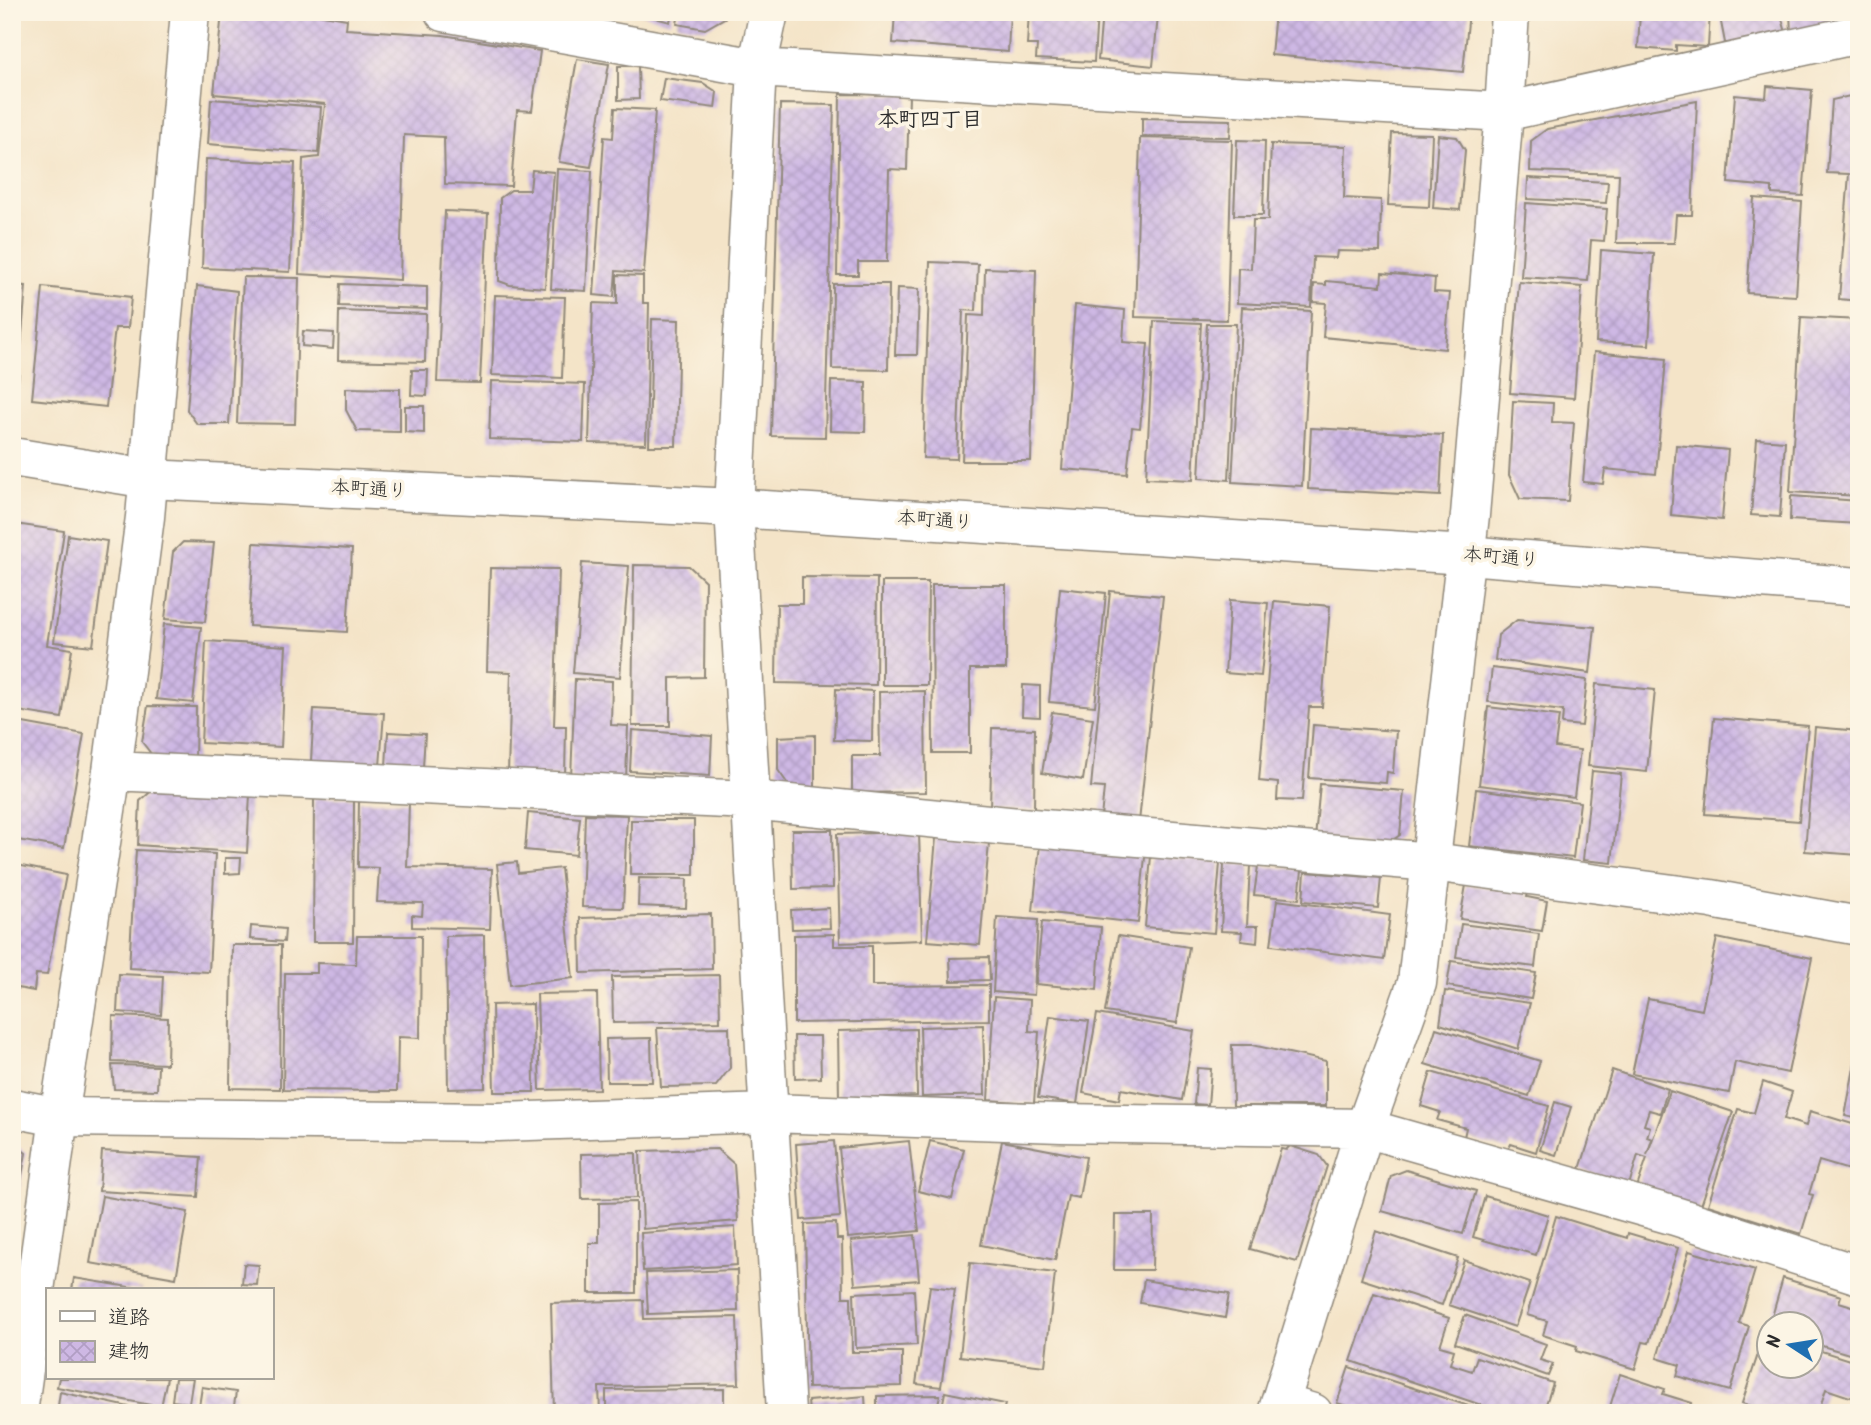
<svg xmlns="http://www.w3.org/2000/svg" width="1871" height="1425" font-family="Kalam,'Klee One',sans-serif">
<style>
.building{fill:url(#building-cross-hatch)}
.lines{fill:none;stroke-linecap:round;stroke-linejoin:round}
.street-casing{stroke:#90887a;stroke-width:41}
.secondary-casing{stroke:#90887a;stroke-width:41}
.street{stroke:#fff;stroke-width:38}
.secondary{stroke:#fff;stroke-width:38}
.labels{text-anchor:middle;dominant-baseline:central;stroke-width:7;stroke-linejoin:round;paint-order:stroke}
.street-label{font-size:19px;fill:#2b2b2b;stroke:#fcf5e5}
.neighbourhood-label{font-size:21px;font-weight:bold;fill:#2b2b2b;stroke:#fcf5e5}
</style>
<defs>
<pattern id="building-cross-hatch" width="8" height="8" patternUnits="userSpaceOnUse" patternTransform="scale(1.75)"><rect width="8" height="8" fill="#ceb8e4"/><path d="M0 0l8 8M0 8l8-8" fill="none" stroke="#b19ec4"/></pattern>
</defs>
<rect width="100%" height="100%" fill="#fcf5e5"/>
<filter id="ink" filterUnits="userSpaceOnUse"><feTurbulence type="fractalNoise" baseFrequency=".0143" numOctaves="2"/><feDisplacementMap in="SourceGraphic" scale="14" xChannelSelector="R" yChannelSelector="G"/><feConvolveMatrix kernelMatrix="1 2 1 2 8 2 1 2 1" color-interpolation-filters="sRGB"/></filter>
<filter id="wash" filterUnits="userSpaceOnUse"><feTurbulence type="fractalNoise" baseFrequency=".00686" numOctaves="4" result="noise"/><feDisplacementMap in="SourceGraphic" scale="28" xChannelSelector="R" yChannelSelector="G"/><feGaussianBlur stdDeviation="1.57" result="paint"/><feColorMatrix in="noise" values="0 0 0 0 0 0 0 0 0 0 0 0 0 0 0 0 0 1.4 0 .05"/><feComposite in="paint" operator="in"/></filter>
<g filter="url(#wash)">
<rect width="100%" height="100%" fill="#f4e4c8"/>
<g id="blocks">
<path class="building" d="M222,12H306L347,19L346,29L443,35L540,51L532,111L517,110L511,186L445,184L444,137L404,135L400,280L299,274L303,159L319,157L325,104L214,94Z
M634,12H672L670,22Z
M679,12H727L726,17L705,29L677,24Z
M895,12H1010L1008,52L893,43Z
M1029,12H1097L1094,62L1036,59L1037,45H1027Z
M1102,12H1125L1158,16L1153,66L1098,60Z
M1275,12H1469L1463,72L1271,55Z
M1640,12H1710L1708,47L1676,45V51L1638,48Z
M1719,12H1780L1787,36L1726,48Z
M1790,12H1835L1836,27L1791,34Z
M577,59L609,64L591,167L559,162Z
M618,66H638L639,99L618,100Z
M664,78L703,83L717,92L715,108L660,101Z
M1767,86L1812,90L1803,196L1772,194V187L1728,183L1735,95L1766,98Z
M840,94L909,95L907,170L889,169L887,262H858V275H837Z
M1859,94V301L1839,299L1849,174L1827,173L1832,100Z
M211,99L321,107L318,153L208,144Z
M1697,101L1692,215H1676L1674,243H1616L1619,174L1530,171L1531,141L1547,129Z
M780,104L834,105L825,437L771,436Z
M615,108L655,110L644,273L616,271L614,297L594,295L604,137L613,138Z
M1142,118L1231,120L1230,137L1142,136Z
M1392,133L1432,134L1429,207L1388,205Z
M1438,135L1457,137L1465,150L1460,210L1433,208Z
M1140,138L1232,140L1227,320L1135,317Z
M1237,140L1265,141L1263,215H1234Z
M1271,144L1346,146L1344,198L1381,200L1380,252L1337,251L1336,258L1313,257L1311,307L1237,303L1238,268L1251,269L1253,220H1268Z
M206,159L295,163L290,272L202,268Z
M557,169L592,171L586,291L551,289Z
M532,170L554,172L545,288L510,285L499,281L500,198L511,190H530Z
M1528,178L1608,182L1606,203L1527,199Z
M1754,198L1802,202L1796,296L1747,293Z
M1526,203L1607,209L1604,241L1591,240L1588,281L1521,277Z
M445,211L488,213L480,383L437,382Z
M1601,250L1654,254L1649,345L1596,342Z
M930,262L978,264L976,311L963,310L957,459L923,458Z
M985,268L1036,270L1031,461H962L968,315L984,316Z
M1382,273L1435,278L1434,292L1450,293L1445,349L1323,337L1326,303L1313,302L1314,284L1326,285V281L1381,286Z
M617,275L643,276V303H649L646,444L589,443L593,303L617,304Z
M243,277L299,278L295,424L237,423Z
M1519,282L1582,287L1574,398L1510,393Z
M340,284L427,287V309L339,306Z
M833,284H889L888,370L832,369Z
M12,285L26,286L17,394H12Z
M197,286L237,291L229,424H197L187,410Z
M43,287L131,297L128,328H115L106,407L32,399Z
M897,288L919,289L917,355H895Z
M495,295L565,297L562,378L492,375Z
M1075,305L1125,310L1123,342L1148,344L1140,428L1132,427L1127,474L1062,469Z
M1242,307L1311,311L1302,486L1232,482Z
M339,311L426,314L425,362L338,360Z
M1801,317L1859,320V496L1790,492Z
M652,319L679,320L676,446H649Z
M1154,321L1201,323L1193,480L1146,478Z
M1207,324H1236L1229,480L1199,478Z
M303,331L334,333L333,349L302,346Z
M1594,352L1666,359L1656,474L1605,469L1603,484L1583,482Z
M412,370H428L427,396L411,395Z
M491,381L585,384L583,442L489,439Z
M831,381L866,382L865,432L830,431Z
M346,388L400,389V432L357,431L346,410Z
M1513,401L1553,403L1552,422L1574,423L1568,501L1520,499L1509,475Z
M405,406H424V433L405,432Z
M1311,428L1443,435L1440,496L1308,489Z
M1757,439L1785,441L1780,517L1751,515Z
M1676,445L1728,450L1722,520L1671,515Z
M1791,496L1859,501V524L1790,520Z
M15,524L64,531L47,645L72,649L62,718L12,710V545Z
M68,535L107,541L93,646L54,642Z
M183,542L214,543L205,622L165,619L173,552Z
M254,543L352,549L347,632L249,626Z
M582,563L629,566L620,677L573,673Z
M634,565L689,566L705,581L704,677L670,678V726H632Z
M490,568L559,569L554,726H566L565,776L508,774L511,672L487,671Z
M802,577L877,578L876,685L776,683L777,604H802Z
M882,582H928L927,685H882Z
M932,585H1006V669H970V753H933Z
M1060,588L1106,593L1095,706L1049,702Z
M1110,591L1163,596L1139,822L1101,818L1104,788L1091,787Z
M1230,600L1268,603L1261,676L1225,673Z
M1274,601L1330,606L1322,707H1309L1302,801L1277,800L1278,783L1259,781Z
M1517,620L1595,627L1590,673L1495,660L1498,635Z
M164,624L201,627L193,703L156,699Z
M206,641L286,646L281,747L201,743Z
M1492,668L1587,680L1582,726L1562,724L1563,711L1488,702Z
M575,679L612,681L611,725L628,726L626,780L571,778Z
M1596,684L1655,690L1647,772L1588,766Z
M1023,685L1040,686V717L1022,716Z
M836,689L873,691L872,741L834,740Z
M925,691L926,792L852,793V756H880L879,692Z
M148,706L196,707L195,760H156L142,742Z
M1488,707L1559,716L1555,747L1580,750L1574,797L1479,785Z
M314,709L384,713L380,766L311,761Z
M1052,712L1093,718L1083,780L1042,773Z
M1714,718L1808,726L1799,821L1705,814Z
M12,721L84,734L64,848L12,839Z
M1313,725L1396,731L1393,773L1387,772L1386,783L1309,778Z
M1815,727L1859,731V855L1805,851Z
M992,728L1035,729L1034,810L990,809Z
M632,730L712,736L710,776L630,771Z
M388,732L425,734L423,767L386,766Z
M815,735V788L790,787L778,770V737Z
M1592,771L1621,774L1612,863L1583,860Z
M1320,784L1404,791L1400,835L1384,846L1315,839Z
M155,788L250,794L247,853L138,845L140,801Z
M1476,789L1580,802L1573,858L1469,846Z
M314,798H354L353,942H313Z
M359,801L409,802L407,867L492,869L490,929L412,927V915L422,916L423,903L377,902L379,868L358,867Z
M528,813L580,818L576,855L525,850Z
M585,814L627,815L623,908L582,907Z
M631,820H694V875H630Z
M792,830H832L833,888L793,889Z
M919,832L922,940L840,943L837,834Z
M936,838L989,843L980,945L927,941Z
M1040,844L1145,857L1138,923L1033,911Z
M136,850L215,854L209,972L129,968Z
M1151,856L1220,863L1214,933L1145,927Z
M225,858H241L240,873L225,874Z
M517,862L518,873L561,868L573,978L510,985L497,864Z
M12,864L66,875L47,975L36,974L34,991L12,987Z
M1224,864L1250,865L1247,926H1258L1257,943L1241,941L1242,932L1221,931Z
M1258,866L1302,870L1299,899L1254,895Z
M1305,872L1381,878L1378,908L1303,901Z
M639,878L687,879L686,908L638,906Z
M1466,885L1528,893L1527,897L1547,901L1542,931L1460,919Z
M1277,900L1390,915L1384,960L1271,945Z
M829,908L830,928L792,929L791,910Z
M711,914L712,969L581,973L580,918Z
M997,917L1038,920L1034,995L993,992Z
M1042,922L1101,927L1097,990L1036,984Z
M1461,924L1539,934L1535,967L1456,957Z
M251,926L285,929L284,942L250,939Z
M834,934V946H872V986L989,985V1020L794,1023V935Z
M484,935L485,1088L448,1089L446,936Z
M357,936H421L420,1038L398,1037L397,1091L283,1090L285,973H317V963L356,964Z
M1118,936L1189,947L1177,1023L1105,1012Z
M1717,938L1812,958L1788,1073L1735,1062L1729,1093L1632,1074L1648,999L1702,1010Z
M232,945H281L280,1089L230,1088Z
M989,957L990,980L951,981L950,958Z
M1451,961L1536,973L1531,999L1447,986Z
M119,974L163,976L161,1015L117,1012Z
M719,975L720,1021L613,1023L612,977Z
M1445,991L1530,1003L1518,1049L1440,1024Z
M597,993L599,1089L540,1090L537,994Z
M994,997L1030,1000L1029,1031L1039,1032L1034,1103L988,1100Z
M533,1004L534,1092H494L492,1005Z
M1097,1014L1194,1031L1182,1100L1121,1089L1119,1100L1083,1093Z
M113,1016L168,1018L167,1064L112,1062Z
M1050,1016L1089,1021L1077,1104L1038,1098Z
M983,1025L985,1095L922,1097L920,1027Z
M729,1027L730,1068L716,1086L661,1087L657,1028Z
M1436,1028L1540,1061L1529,1096L1425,1064Z
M916,1029L917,1096L839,1099L838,1031Z
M794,1036H820L821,1078L795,1079Z
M651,1038L652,1082H607L606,1039Z
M1232,1045H1252L1326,1061V1106H1233Z
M1857,1052H1859V1119L1845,1116Z
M112,1065L158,1066L157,1090L114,1089Z
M1197,1068L1211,1069L1208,1105L1194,1104Z
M1612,1070L1668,1089L1660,1113L1649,1110L1644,1125L1650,1127L1647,1137L1652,1139L1647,1155L1670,1091L1733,1112L1699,1211L1636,1190L1647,1158L1638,1155L1629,1185L1580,1169Z
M1431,1072L1549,1106L1536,1152L1511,1144L1508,1150L1464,1137L1466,1128L1437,1120L1440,1112L1421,1106Z
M1763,1082L1792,1092L1784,1119L1806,1126L1810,1111L1859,1126V1173L1819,1161L1809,1194L1813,1195L1801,1234L1708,1205L1738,1109L1754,1113Z
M1555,1102L1571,1107L1556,1155L1540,1150Z
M834,1141L840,1217L801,1220L796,1144Z
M909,1141L919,1231L848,1238L839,1148Z
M930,1141L964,1149L952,1199L918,1191Z
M1002,1141L1086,1157L1079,1198L1068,1196L1055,1260L981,1245Z
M12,1142L26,1153L14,1220H12Z
M1290,1146L1319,1155L1327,1166L1297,1262L1250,1249L1281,1149L1286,1150Z
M717,1149L734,1164L738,1221L643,1229L640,1151Z
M102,1151L201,1157L198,1197L99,1191Z
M636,1153L637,1198L582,1199L581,1154Z
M1406,1170L1476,1191L1463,1234L1382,1211L1391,1176Z
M102,1196L188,1212L176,1278L90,1263Z
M1485,1196L1548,1215L1536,1255L1473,1237Z
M636,1202V1293H589V1243H599V1203Z
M1115,1215H1153L1152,1270H1114Z
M1556,1216L1627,1238L1628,1233L1678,1248L1649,1343L1643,1342L1635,1369L1576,1351L1577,1346L1543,1335L1547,1321L1527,1315Z
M836,1223L837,1239H842L843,1297H851L852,1352H902V1386L808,1388L805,1224Z
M735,1227L737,1265L643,1271L641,1233Z
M1376,1231L1458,1258L1442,1305L1361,1279Z
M915,1235L919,1280L855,1285L851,1241Z
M1689,1251L1755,1270L1739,1323L1749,1326L1730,1391L1677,1376L1680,1365L1657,1358Z
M1464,1260L1530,1283L1515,1327L1449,1305Z
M970,1263L1055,1273L1045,1366L960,1356Z
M244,1264L259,1265L257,1285L242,1284Z
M737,1270L738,1311L648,1314L646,1273Z
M74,1278L142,1289V1290H72Z
M1783,1278L1841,1296L1839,1302L1859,1308V1357L1812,1343V1324H1770Z
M1144,1280L1229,1294L1225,1318L1140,1303Z
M930,1286L955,1289L941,1387L916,1384Z
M914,1290L917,1345L856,1348L854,1293Z
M1374,1293L1449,1318L1440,1346L1454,1350L1450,1364L1472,1371L1477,1357L1553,1383L1543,1413H1505L1351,1361Z
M643,1300L644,1319L737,1317L739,1384L599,1387L600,1413H554L551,1303Z
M1465,1315L1546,1344L1540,1360L1553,1364L1548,1376L1455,1343Z
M1765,1333L1770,1334V1366H1812V1348L1859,1363V1400L1826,1389L1818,1413H1772L1742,1403Z
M1349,1367L1487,1412V1413H1368L1337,1403Z
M1620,1374L1665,1389L1663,1394L1692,1403L1689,1413H1608Z
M59,1378H167L161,1407L57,1387Z
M175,1378H193L189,1403L172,1401Z
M202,1387L236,1392L233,1413H198Z
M724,1389V1413H606V1390Z
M60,1392L152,1412V1413H57Z
M945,1392L1005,1404L1003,1413H941Z
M940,1395L936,1413H877V1396Z
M865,1396L866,1413H809L808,1401Z
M163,1408L191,1411V1413H163Z"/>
</g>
</g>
<g filter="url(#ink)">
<use href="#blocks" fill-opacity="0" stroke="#90887a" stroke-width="2"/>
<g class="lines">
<g class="street-casing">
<path id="street" d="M444,12L757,68L1504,112L1859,34
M769,12L757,68L734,508L786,1413
M112,771L750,800L1008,826L1432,862L1711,899L1859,926
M59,1117L498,1122L769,1113L1061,1123L1365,1128L1675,1216L1859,1275
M1280,1403L1313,1413
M18,1413L59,1117L112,771L145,517L190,12
M1277,1413L1365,1128L1417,983L1470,515L1504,112L1510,12"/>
</g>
<g class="secondary-casing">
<path id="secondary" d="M12,457L149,479L734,508L1466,555L1859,587
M12,1108L59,1117"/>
</g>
<use href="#street" class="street"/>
<use href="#secondary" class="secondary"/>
</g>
</g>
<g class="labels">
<g class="street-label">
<text transform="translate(369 490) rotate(3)">本町通り</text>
<text transform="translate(935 521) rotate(4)">本町通り</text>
<text transform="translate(1501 558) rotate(5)">本町通り</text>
</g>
<g class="neighbourhood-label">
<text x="930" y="120">本町四丁目</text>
</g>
</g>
<rect width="1871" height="1425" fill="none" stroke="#fcf5e5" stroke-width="42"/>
<rect x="46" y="1288" width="228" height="91" fill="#fcf5e5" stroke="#a8a49b" stroke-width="2"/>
<rect x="60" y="1311" width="35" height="10" fill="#ffffff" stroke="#a8a49b" stroke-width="2"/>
<text x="108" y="1324" font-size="21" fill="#2b2b2b">道路</text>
<rect x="60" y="1341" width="35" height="21" fill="url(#building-cross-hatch)" stroke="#a8a49b" stroke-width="2"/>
<text x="108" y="1358" font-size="21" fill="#2b2b2b">建物</text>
<g transform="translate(1790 1345) rotate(282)"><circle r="33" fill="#fcf5e5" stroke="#a8a49b" stroke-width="2"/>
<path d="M0-5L12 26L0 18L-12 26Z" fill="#1f6fb2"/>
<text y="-10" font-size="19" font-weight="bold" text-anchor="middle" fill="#2b2b2b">N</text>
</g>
</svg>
